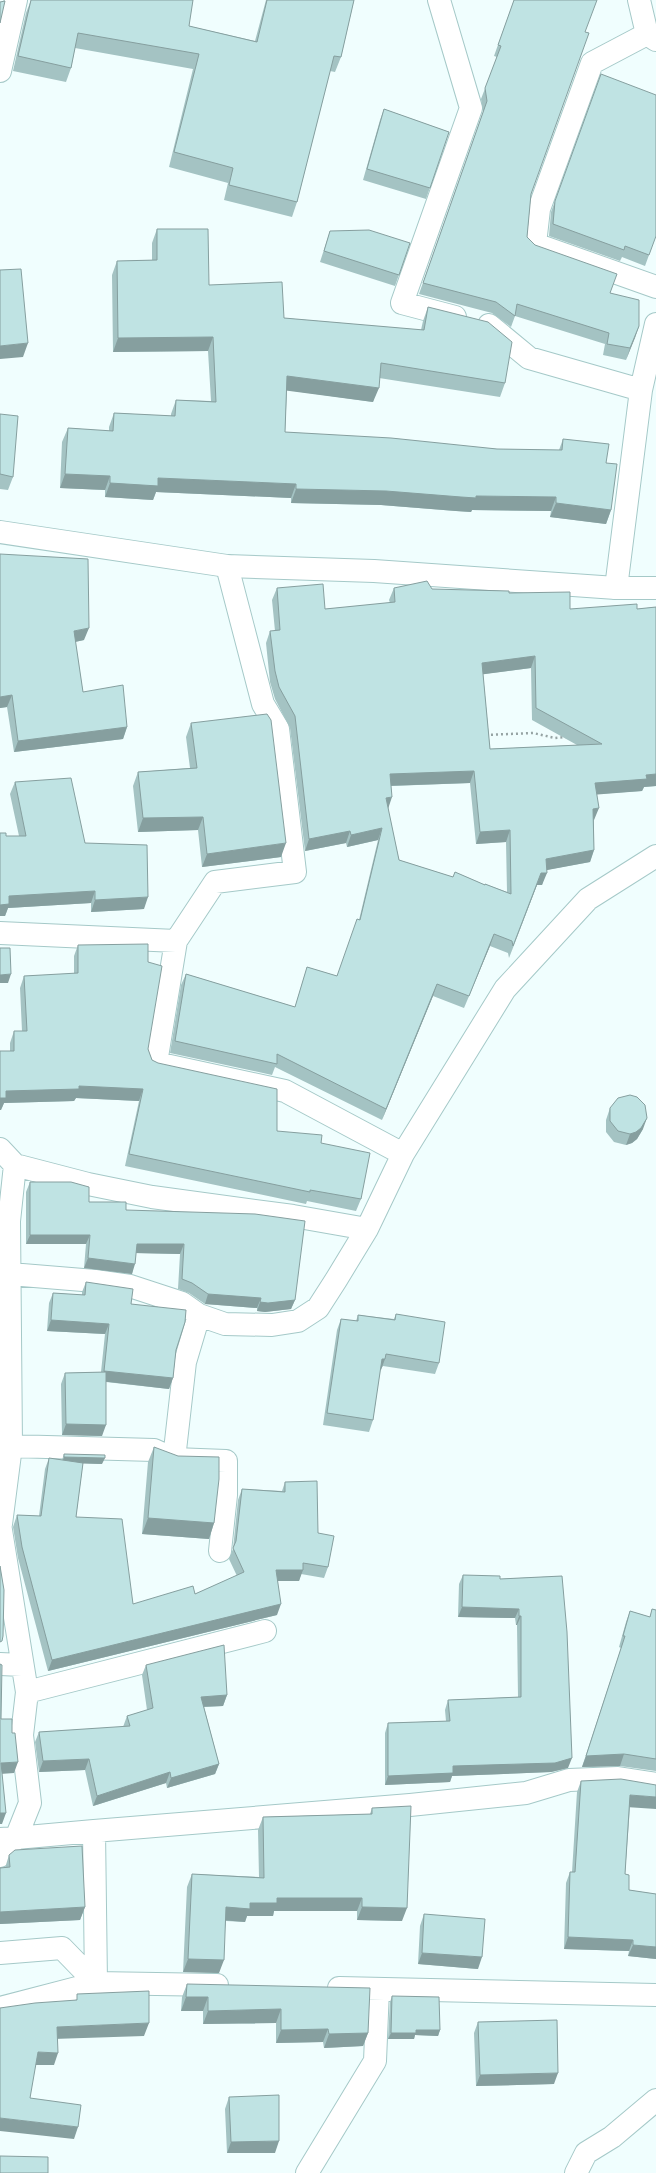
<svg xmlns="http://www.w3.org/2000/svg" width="656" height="2173" font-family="'IBM Plex Sans',sans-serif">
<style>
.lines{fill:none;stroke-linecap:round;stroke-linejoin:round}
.minor-casing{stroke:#a5c9c8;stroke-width:24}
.tertiary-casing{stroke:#a5c9c8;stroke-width:24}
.path{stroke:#96a4a4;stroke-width:2.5;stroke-dasharray:2 3;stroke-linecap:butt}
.minor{stroke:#fff;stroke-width:22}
.tertiary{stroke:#fff;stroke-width:22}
.wall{fill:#a4c3c3;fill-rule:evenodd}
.shaded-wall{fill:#869f9f}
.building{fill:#bfe3e3;stroke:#869f9f;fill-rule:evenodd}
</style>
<rect width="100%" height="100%" fill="#f0fefe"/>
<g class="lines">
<g class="minor-casing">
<path id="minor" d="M439,0L471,108L402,303L455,317
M639,0L647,34L656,40
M647,34L592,63L539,209L535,244L656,287
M0,71L16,0
M489,325L529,358L641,390
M227,566L263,704L278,729L295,872L215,882L176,941L156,1063L285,1091L403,1154
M616,588L641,390L656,324
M0,933L176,941
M0,1149L15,1165L9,1221L11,1446L1,1524
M15,1165L88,1184L152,1197L293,1216L367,1229
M10,1274L95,1281L130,1286L182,1303L199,1315L225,1324L272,1325L298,1321L318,1308L336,1280L367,1229L403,1154L505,989L588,899L656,856
M11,1446L154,1450L174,1459L226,1461V1495L220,1551
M174,1459L185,1362L199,1315
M0,1524L27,1692L22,1735L30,1803L16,1838L94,1831L96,1983L0,2008
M0,1664L22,1665
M27,1692L265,1631
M94,1831L410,1805L526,1793L569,1780L618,1778L656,1784
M0,1839L16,1838L0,1856
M0,1953L62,1948L96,1983L217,1985
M339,1988L656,1995
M307,2173L375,2061L378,1989
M576,2173L586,2153L612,2137L656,2100"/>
</g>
<g class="tertiary-casing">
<path id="tertiary" d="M0,532L227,566L374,571L616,588H656"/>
</g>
<path class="path" d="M486,735L533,733L555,738L566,737"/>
<use href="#minor" class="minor"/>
<use href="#tertiary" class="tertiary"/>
</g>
<path class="wall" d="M31,0L189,26L255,41L266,0H354L341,57L335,72L330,71L297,202L292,217L224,200L228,183L169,167L193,69L75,48L71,68L66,82L13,71L26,13Z
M514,0L585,32L531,194L527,237L535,245L610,293L639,326L626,360L603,355L605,344L515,316L511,327L492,313L419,294L483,112L481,99L497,57L494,56Z
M601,74L649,255L645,266L622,257L620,261L549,236L551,212Z
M384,109L449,132L426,199L363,180L380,120Z
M157,229L209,285L284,318L421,330L423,321L428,307L505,383L500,397L379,378L373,402L287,390L285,432L497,449L559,450L563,439L606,463L611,510L606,524L550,517L551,511L472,510L471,512L456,511L381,505L291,503V498L156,492L153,500L105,497V490L60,488L62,442L68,428L109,431V427L114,413L171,416V414L176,400L211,401L208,351L113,352L112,275L117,261L152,260V243Z
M330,231L410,243L395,286L320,262Z
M0,414L13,477L8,490L0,489Z
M0,554L84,640L75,642L83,692L127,727L123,739L14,752L7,707L0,708Z
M277,588L325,609L390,603L389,600L394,588L509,593L570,609H637L656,607V786L644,787L642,791L597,794L594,820V850L590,862L546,870L542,885H537L509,958L508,953L490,946L464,1008L433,996L382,1120L275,1067L272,1075L170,1053L181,985L186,974L295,1007L307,967L337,976L359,920L378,840L347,847L346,843L305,851L290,728L275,699L270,682L266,643L270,631H275L272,600ZM531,668L532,720L577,745L490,749L483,674ZM470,783L476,844L506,842L507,892L485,884V885L455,872L453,877L399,860L388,809L391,786Z
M191,723L281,857L202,867L198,830L138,832L133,786L138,772L190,768L186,737Z
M15,782L85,843L144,909L91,912V903L8,908L5,916L6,836H19L10,794Z
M78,945L148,1049L152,1060L277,1131L321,1143L361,1199L356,1211L307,1201L306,1204L125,1166L139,1101L76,1098L74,1101L4,1103L1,1110L10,1051V1043L14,1031H22L20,988L24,976L74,974V956Z
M610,1108L643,1129L637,1139L632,1143L626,1145L614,1142L606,1132V1120Z
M30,1182L89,1202L126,1210L295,1300L291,1309L265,1312L257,1311V1308L205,1304L189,1293L178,1289L180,1254L136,1253L132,1274L84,1268L86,1244H26V1192Z
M86,1282L131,1304L176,1350L173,1378L169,1389L106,1382L102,1436L62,1435L61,1384L65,1373L101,1372L105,1334L47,1331L49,1303L53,1293L82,1295V1292Z
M396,1314L439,1363L435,1374L383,1366L380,1370L373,1420L369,1432L323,1425L337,1330L341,1319L356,1321L358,1315L394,1319Z
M154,1447L214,1523L209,1539L142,1534L148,1462Z
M64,1454L102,1464L83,1463L76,1517L133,1604L195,1594L237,1576L229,1559L233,1549L238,1500L242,1489L282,1491L285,1482L318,1533L328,1567L324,1578L301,1574L299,1581H278L277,1615L48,1671L18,1558L13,1527L17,1515L39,1516L45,1469L49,1458L62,1460Z
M463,1575L500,1579L562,1576L568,1768L551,1772L452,1776L450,1782L385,1785V1733L388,1723L446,1721L445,1710L448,1700L518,1697L517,1625H516L515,1618L458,1617L459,1584Z
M652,1609L656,1610V1771L620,1766L582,1767L621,1648L619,1647L626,1622L630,1611L650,1617Z
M146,1665L227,1695L223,1706L204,1707L219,1764L215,1774L167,1788L166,1783L93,1806L85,1770L39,1772L35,1742L39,1732L123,1727L127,1716L147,1710L142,1675Z
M581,1781L630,1807L625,1874L629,1890L656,1894V1959L628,1956L629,1951L564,1949L566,1883L570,1872H572L577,1792Z
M372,1808L402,1921L357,1920V1911H274L273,1916H247L245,1922L226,1921L219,1973L183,1972L187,1887L192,1874L259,1877L258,1830L263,1817L370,1814Z
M9,1855L85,1907L80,1920L0,1924V1868H5Z
M424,1914L478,1969L418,1964L420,1926Z
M187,1984L368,2033L363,2046L324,2048L323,2042L276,2043V2023L203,2024V2011H181L182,1997Z
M392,1996L440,2030L438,2036L415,2035L414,2039H388L390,2002Z
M478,2022L554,2084L476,2086L474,2033Z
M229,2097L275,2153H227L225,2109Z"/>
<path class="shaded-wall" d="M639,326L635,338L626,360L630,348Z
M213,337L208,351L113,352L118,338Z
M28,343L23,357L0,359V346Z
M287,376L379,388L373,402L282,390Z
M65,474L110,476L105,490L60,488Z
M158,478L296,484L291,498L156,492L153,500L105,497L110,483Z
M296,489L386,491L476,496L556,497L551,511L472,510L471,512L456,511L381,505L291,503Z
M556,503L611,510L606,524L550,517Z
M89,628L84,640L70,643L74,631Z
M535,656L531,668L478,675L482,663Z
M12,695L7,707L0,708V697Z
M127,727L123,739L14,752L18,741Z
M474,771L470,783L385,786L390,774Z
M656,774V786L644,787L642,791L591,795L595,783L646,775Z
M392,797L388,809L386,798Z
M599,808L594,820L589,821L593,809Z
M203,817L198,830L138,832L143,818Z
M382,828L378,840L347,847L351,835Z
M510,830L506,842L476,844L480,832Z
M350,831L346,843L305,851L309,839Z
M286,843L281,857L202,867L207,854Z
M594,850L590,862L542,871L546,859Z
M541,873H547L542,885H537L509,958Z
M95,891L91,903L8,908L5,916H0V905L9,896Z
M148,897L144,909L91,912L95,900Z
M494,934L490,946L464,1008L469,996Z
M11,974L8,983H0V975Z
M437,984L433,996L382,1120L386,1109Z
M79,1086L143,1089L139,1101L76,1098L74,1101L4,1103L1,1110H0V1098L6,1091Z
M647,1118L643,1129L637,1139L632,1143L626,1145L630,1134Z
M30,1235H90L86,1244H26Z
M137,1244H184L180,1254L134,1253Z
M88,1258L135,1264L132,1274L84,1268Z
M208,1294L261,1298L257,1308L205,1304Z
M295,1300L291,1309L265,1312L257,1311L260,1302Z
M51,1320L109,1324L105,1334L47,1331Z
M382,1359H385L381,1370H378Z
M104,1371L173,1378L169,1389L100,1381Z
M66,1424L106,1425L102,1436L62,1435Z
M64,1457L105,1458L102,1464L62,1463Z
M148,1518L214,1523L209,1539L142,1534Z
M276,1570H303L299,1581H272Z
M281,1604L277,1615L48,1671L52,1660Z
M462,1607L519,1609L515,1618L458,1617Z
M519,1616H521L517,1625H516Z
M227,1695L223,1706L197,1707L201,1697Z
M624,1754L620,1766L582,1767L586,1756Z
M572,1758L568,1768L551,1772L452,1776L450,1782L385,1785L388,1776L453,1766Z
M89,1759L85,1770L39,1772L43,1761Z
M18,1762L14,1773L0,1774L1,1763Z
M219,1764L215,1774L167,1788L171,1778Z
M170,1772L166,1783L93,1806L97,1796Z
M630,1795L656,1797V1809L626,1807Z
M0,1813H6L2,1824H0Z
M277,1898H362L357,1911H274L273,1916H247L245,1922L221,1920L226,1907Z
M85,1907L80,1920L0,1924V1912Z
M362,1907L407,1908L402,1921L357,1920Z
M568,1937L633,1940L629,1951L564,1949Z
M633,1945L656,1947V1959L628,1956Z
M422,1953L482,1957L478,1969L418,1964Z
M188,1959L224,1960L219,1973L183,1972Z
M186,1997H208L203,2011H181Z
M281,2009L276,2023L203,2024L208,2011Z
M149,2023L144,2036L53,2039L57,2027Z
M328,2029L323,2042L276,2043L281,2030Z
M416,2030H440L438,2036L415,2035L414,2039H388L391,2033Z
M368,2033L363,2046L324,2048L329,2034Z
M38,2052L58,2053L54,2065H33Z
M558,2073L554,2084L476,2086L480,2075Z
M0,2118L78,2127L74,2139L0,2131Z
M279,2141L275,2153H227L231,2142Z"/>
<path class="building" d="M31,0H193L189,26L257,42L267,0H354L341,57L334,56L297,202L229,185L233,168L174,152L199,54L78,33L71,68L18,56Z
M514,0H597L585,32L589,33L531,194L527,237L535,245L617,274L610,293L639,300V326L630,348L607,344L609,333L517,304L515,316L496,302L423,283L487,101L485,88L501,46L498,45Z
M5,1L0,23V2Z
M601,74L656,95V236L649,255L625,246L624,250L553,224L555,201Z
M384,109L449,132L430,188L367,169Z
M157,229H208L209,285L282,282L284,318L424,330L428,307L488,322L512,342L505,383L381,363L379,388L287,376L285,432L391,438L497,449L562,450L563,439L609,444L606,463L617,464L611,510L556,503V497L476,496V498L461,497L386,491L296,489V484L158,478V486L110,483V476L65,474L68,428L113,431L114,413L175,416L176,400L216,402L213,337L118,338L117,261L157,260Z
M369,230L410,243L399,275L324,251L330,231Z
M21,269L28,343L0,346V270Z
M0,414L18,416L13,477L0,474Z
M0,554L88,559L89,628L74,631L83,692L123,685L127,727L18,741L12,695L0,697Z
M427,581L432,589L509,591V593L570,592V609L637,604V609L656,607V774L646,775L647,779L595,783L599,808L593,809L594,850L546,859L547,873H541L513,946L512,941L494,934L469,996L437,984L386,1109L277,1054V1064L175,1041L186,974L295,1007L307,967L337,976L357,919L360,920L382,828L351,835L350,831L309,839L295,716L279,687L275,671L270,631L280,630L277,588L323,584L325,609L395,602L394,588ZM535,656L536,708L602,744L490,749L482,663ZM474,771L480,832L510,830L511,894L485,884V885L455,872L453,877L399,860L386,798L392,797L390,774Z
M267,714L271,720L286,843L207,854L203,817L143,818L138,772L197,768L191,723Z
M71,778L85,843L147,845L148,897L95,900V891L9,896V904L0,905V833H6V836H26L15,782Z
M148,944V962L162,966L148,1049L152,1060L158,1063L277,1089V1131L322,1135L321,1143L370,1153L361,1199L310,1190V1192L129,1154L143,1089L79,1086V1089L6,1091V1098H0V1051H14V1031H27L24,976L78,973V945Z
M0,948H10L11,974L0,975Z
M630,1095L637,1097L645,1105L647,1118L641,1128L636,1132L630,1134L618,1131L610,1121V1108L618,1098Z
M30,1182H71L89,1187V1202H126V1210L255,1214L305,1221L295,1300L268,1303L260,1302L261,1298L208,1294L192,1283L182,1279L184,1244H137L135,1264L88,1258L90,1235H30Z
M86,1282L133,1289L131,1304L186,1310L185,1322L176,1350L173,1378L104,1371L109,1324L51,1320L53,1293L85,1295Z
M396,1314L445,1322L439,1363L386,1354L385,1359H382L373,1420L327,1413L341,1319L358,1321V1315L395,1320Z
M106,1372V1425L66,1424L65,1373Z
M154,1447L178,1456L219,1457V1479L214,1523L148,1518Z
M64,1454L105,1455V1458L64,1457Z
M49,1458L83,1463L76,1517L122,1519L133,1604L193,1586L195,1594L244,1572L233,1548L236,1541L242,1489L285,1492V1482L317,1481L318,1533L334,1536L328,1567L303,1563V1570H276L281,1604L52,1660L22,1547L17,1515L41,1516Z
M0,1566L4,1590L3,1636L2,1641L0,1642Z
M463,1575L500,1576V1579L562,1576L567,1632L572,1758L555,1763L453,1766V1773L388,1776V1723L450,1721L448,1700L521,1697V1616H519V1609L462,1607Z
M652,1609L656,1610V1759L624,1754L586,1756L625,1636H623L630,1611L650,1617Z
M224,1645L227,1695L201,1697L219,1764L171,1778L170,1772L97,1796L89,1759L43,1761L39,1732L130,1726L127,1716L153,1708L146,1665Z
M0,1664L2,1665L1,1719H12V1733H15L18,1762L1,1763L6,1813H0Z
M621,1779L656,1785V1797L630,1795L625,1874L629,1875V1890L656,1894V1947L633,1945V1940L568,1937L570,1872H575L581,1781Z
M411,1806L407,1908L362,1907V1898H277V1903H250V1909L226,1907L224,1960L188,1959L192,1874L264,1878L263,1817L372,1814V1808Z
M82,1846L85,1907L0,1912V1868L10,1867L9,1855L15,1850Z
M424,1914L485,1919L482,1957L422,1953Z
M187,1984L370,1988L368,2033L329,2034L328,2029L281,2030V2009L208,2011V1997H186Z
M149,1991V2023L57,2027L58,2053L38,2052L30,2098L81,2105L78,2127L0,2118V2008L35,2003L77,2000V1994Z
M392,1996L439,1997L440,2030H416V2033H391Z
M557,2020L558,2073L480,2075L478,2022Z
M279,2095V2141L231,2142L229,2097Z
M0,2156L48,2157V2173H0Z"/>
</svg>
